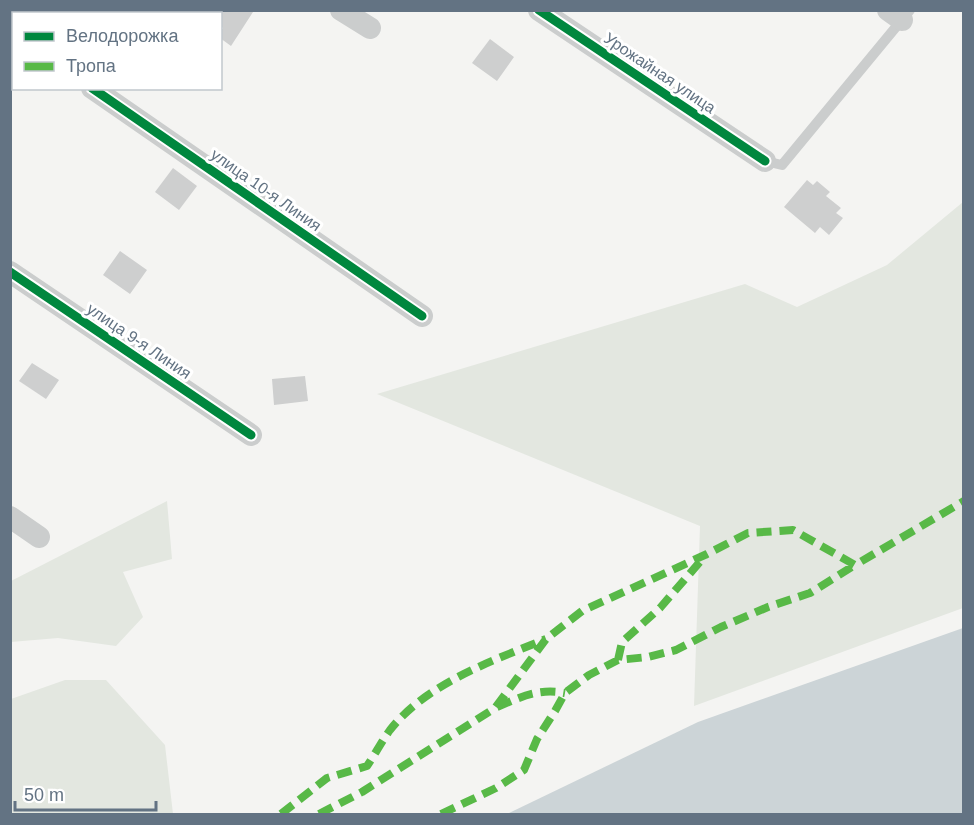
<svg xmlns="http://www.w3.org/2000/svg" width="974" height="825" font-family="Helvetica,sans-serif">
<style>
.green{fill:#e3e7e0}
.water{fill:#ccd4d7}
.building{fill:#cecfcf}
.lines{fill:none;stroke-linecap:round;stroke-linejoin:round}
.service{stroke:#cbcdcd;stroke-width:10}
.minor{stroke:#cbcdcd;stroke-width:22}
.quiet{stroke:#58b947;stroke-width:8;stroke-dasharray:15 8;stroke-linecap:butt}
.cycleway-casing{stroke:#fff;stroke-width:13}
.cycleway{stroke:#00873e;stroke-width:9}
.labels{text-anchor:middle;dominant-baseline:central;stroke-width:6;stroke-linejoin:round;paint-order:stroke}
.street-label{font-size:16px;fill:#637383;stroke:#fff}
</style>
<rect width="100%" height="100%" fill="#f4f4f2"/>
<path class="green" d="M963,202V608L694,706L700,526L377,394L745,284L797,307L887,265Z
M167,501L172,559L123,572L143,617L116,646L58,638L11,642V581Z
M65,680H106L165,745L173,814H11V699Z"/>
<path class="water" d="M963,628V814H507L698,722Z"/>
<path class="building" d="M221,10H250L253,12L231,46L220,38V32L223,28L220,26V14H219Z
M490,39L514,57L497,81L472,63Z
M173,168L197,186L179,210L155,192Z
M807,180L813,185L817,181L830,192L826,196L841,208L836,213L843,218L829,235L820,227L815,233L784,207Z
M120,251L147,270L130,294L103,275Z
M32,363L59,380L46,399L19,381Z
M305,376L308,401L274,405L272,379Z"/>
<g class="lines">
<path class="service" d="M44,14L46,10
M10,60L14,56
M765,161L782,165L910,10"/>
<path class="minor" d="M341,10L370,28
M539,10L765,161
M888,10L902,20
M10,33L14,35
M92,88L422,316
M10,272L251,435
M10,517L39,537"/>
<path class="quiet" d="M618,660L622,642L660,608L705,556
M497,707C521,697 538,688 565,693
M281,814L327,778L367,766C375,754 382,741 390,730C427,683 492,661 546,639
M319,814L362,792L495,708L546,639L582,611L707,554L748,533L793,530L855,565L964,501
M441,814L496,788L524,770L537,739L555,711L565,693L589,675L618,660L648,657L676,650L721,627L768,607L810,593L855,565"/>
<g class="cycleway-casing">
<path id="cycleway" d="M539,10L765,161
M92,88L422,316
M10,272L251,435"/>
</g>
<use href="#cycleway" class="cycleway"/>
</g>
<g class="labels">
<g class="street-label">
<text transform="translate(660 73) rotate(34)">Урожайная улица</text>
<text transform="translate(266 190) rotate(35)">улица 10-я Линия</text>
<text transform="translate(139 341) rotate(34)">улица 9-я Линия</text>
</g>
</g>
<rect width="974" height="825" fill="none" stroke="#637383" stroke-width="24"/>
<rect x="12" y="12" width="210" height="78" fill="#ffffff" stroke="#c1c7cd" stroke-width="1.5"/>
<rect x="24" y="32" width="30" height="9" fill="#00873e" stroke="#c1c7cd" stroke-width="1.5"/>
<text x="66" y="42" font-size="18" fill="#637383">Велодорожка</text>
<rect x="24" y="62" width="30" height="9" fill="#58b947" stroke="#c1c7cd" stroke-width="1.5"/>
<text x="66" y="72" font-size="18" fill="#637383">Тропа</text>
<path d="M15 801v9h141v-9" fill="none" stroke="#637383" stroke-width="3"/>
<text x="24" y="801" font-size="18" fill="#637383" stroke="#ffffff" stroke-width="4.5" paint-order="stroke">50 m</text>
</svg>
